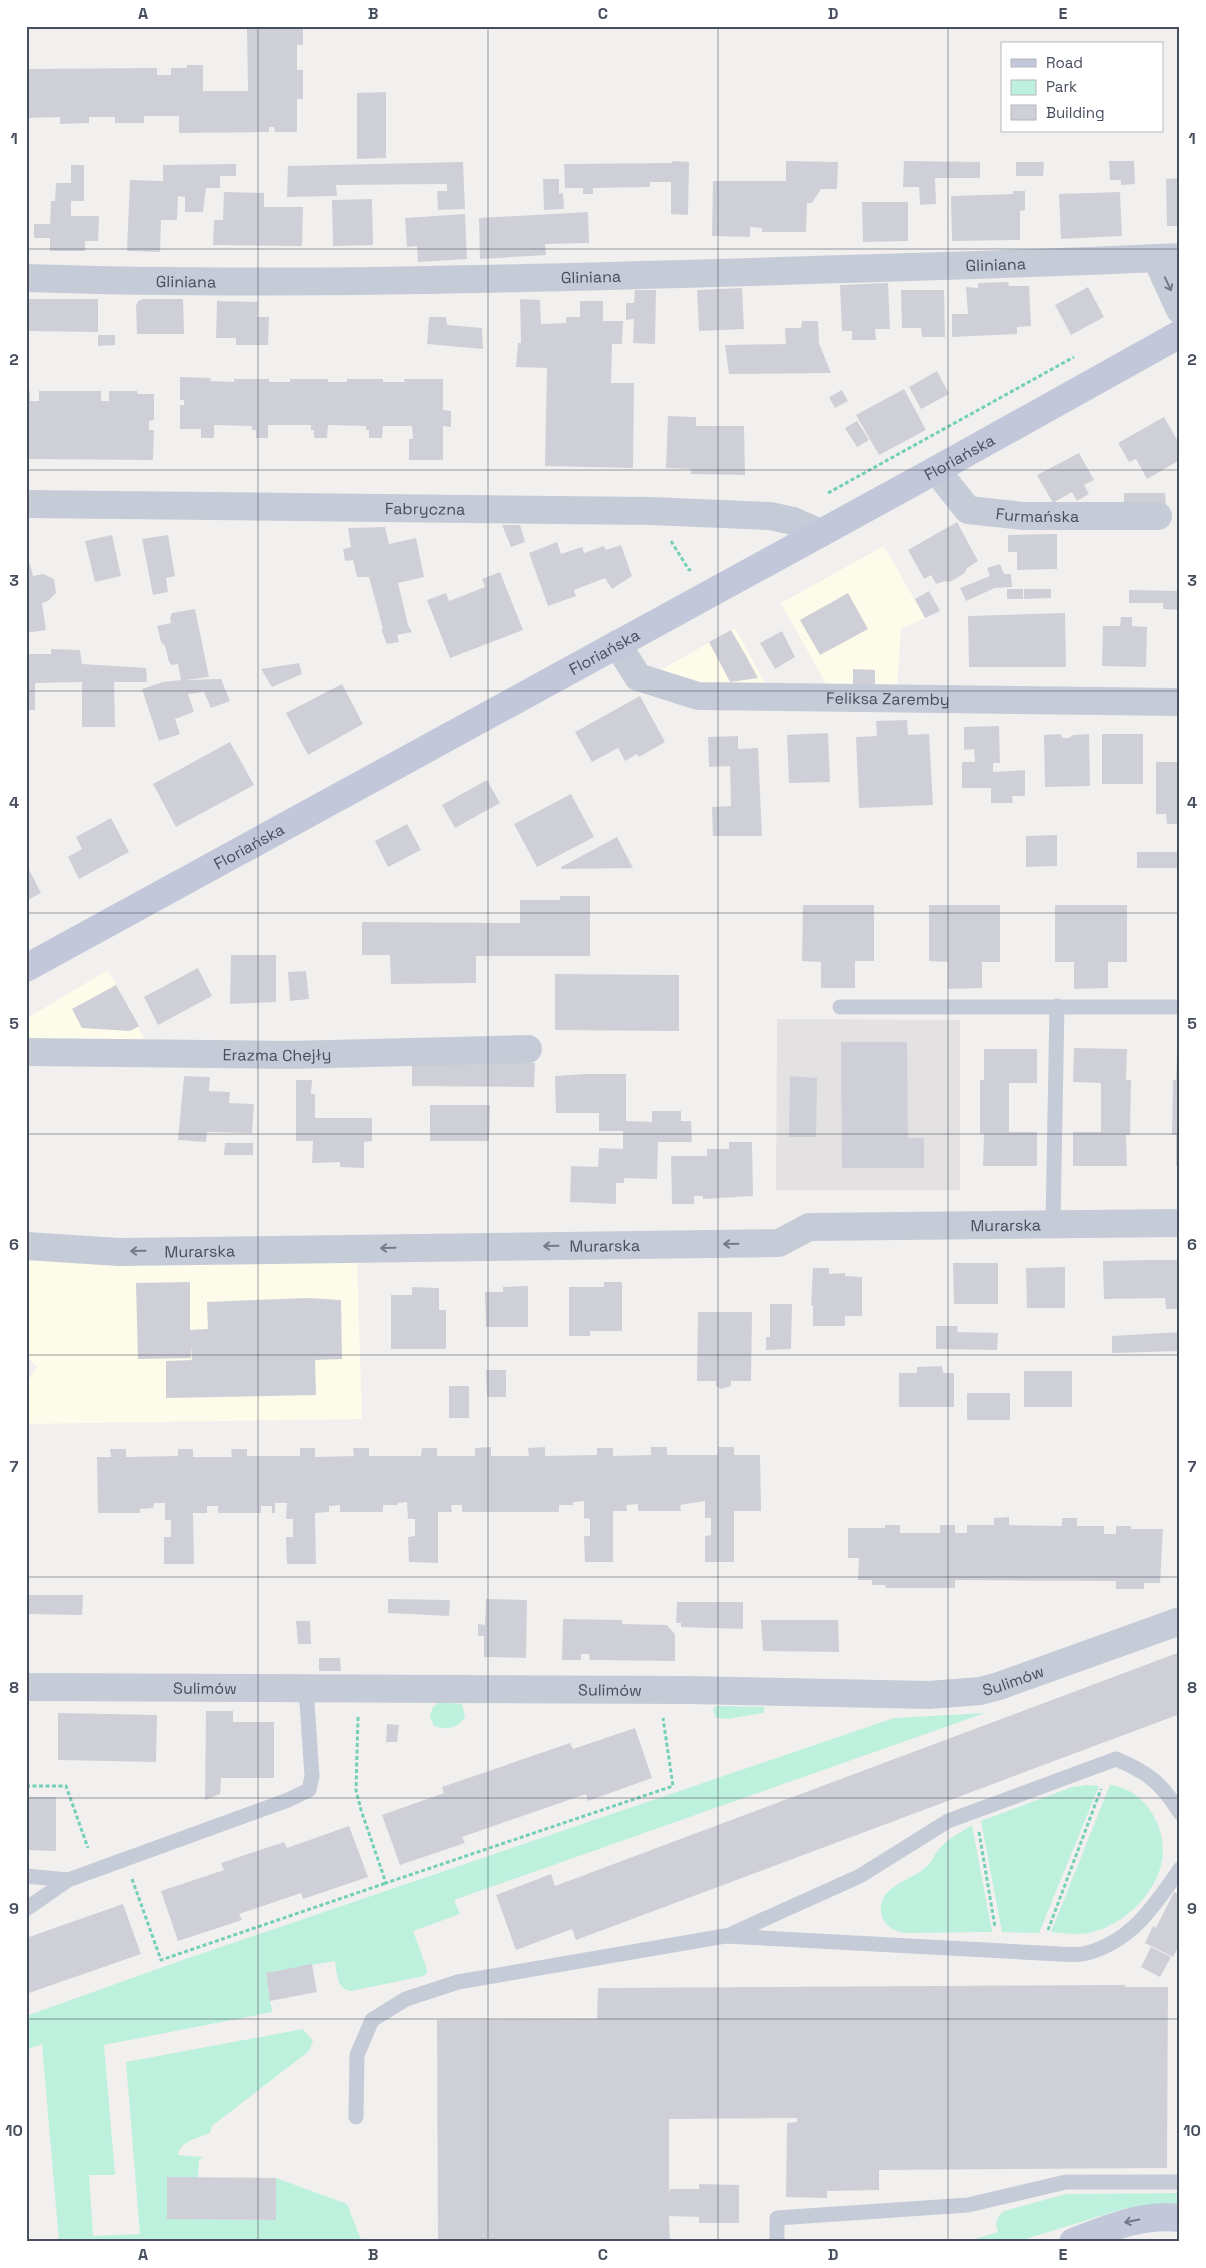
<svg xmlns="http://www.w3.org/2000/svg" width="1206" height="2268" font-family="'Space Grotesk',sans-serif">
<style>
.commercial{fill:#fdfbe9}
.education{fill:#e3e1e1}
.green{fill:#bdf0dd}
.building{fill:#cfd0d7}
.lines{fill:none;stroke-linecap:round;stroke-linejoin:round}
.path{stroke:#74cfb8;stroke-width:3;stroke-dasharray:4 2.5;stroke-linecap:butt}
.lane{stroke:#c6cbd8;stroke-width:15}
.street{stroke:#c6cbd8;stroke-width:28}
.secondary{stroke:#c2c7d9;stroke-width:28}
.oneway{stroke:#737a89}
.oneway2{stroke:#727889}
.grid{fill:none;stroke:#474e5e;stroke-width:1;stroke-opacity:0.55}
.labels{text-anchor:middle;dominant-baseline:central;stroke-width:4;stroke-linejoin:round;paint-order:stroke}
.street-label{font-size:16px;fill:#474e5e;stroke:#fff}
.neatline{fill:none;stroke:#474e5e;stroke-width:2}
.grid-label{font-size:16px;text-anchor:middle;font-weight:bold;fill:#474e5e}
</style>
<rect width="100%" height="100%" fill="#f2f0ef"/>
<path class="commercial" d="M884,546L925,618L901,629L897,688L827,686L781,603Z
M735,628L767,687H704L657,672Z
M108,970L149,1048L26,1045V1019Z
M26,1256L357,1257L362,1419L26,1424V1384L37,1367L26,1356Z"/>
<path class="education" d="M777,1019L960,1020V1190H776Z"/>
<path class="green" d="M439,1702L462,1704L465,1717C458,1728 446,1731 434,1726L430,1717L433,1707Z
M715,1706L765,1707L763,1713L728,1719L716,1718L713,1710Z
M985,1713L454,1900L460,1914L413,1931L426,1966L427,1973L424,1976L351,1991C336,1989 337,1973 335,1961L266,1973L272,2012L104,2045L115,2175H89L93,2236L140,2234L126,2062L303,2029L313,2041L309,2051L212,2126L210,2133C198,2138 180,2141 178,2155L203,2157L199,2160L198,2178L167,2219L276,2220V2178L347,2204L362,2242H59L42,2044L26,2050V2016L177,1962L894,1718Z
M1088,1785L1099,1786L1039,1933L1002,1932L981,1821L1072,1787Z
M1110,1785C1146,1789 1170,1831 1161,1865C1153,1898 1121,1926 1089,1933C1076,1935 1063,1933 1051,1932Z
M972,1825L992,1932L905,1933C895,1931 885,1927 882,1916C874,1888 909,1881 924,1869C932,1863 934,1854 941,1847C949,1838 961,1832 972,1825Z
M1180,2193V2208H1126L1016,2242H966L998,2232C995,2222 996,2218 1004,2211L1066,2194Z"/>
<path class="building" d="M247,26H303V45H297V70H303V99H297V132H275L274,127H269V132L179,133V116H144V123H115V117H89V123L60,124V117L26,118V69L157,68V75H171V68H187V65H203V91H248Z
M386,92V158L357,159V93Z
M672,161L689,162L688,215L671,214V182H650V187L593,188V194H583V188H565L564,164L672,163Z
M786,161L838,162L837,189H821L812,203H807L806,232H762V228L750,227V237L712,236L713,181H786Z
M904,161L980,162V178H935L936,204L920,205L919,187H903Z
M1109,161H1134L1135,184L1121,185V180H1110Z
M463,162L465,209L438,210L437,191H447V184L336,185L337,196L287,197L288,166Z
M1016,162H1044L1043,176H1016Z
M236,164V176H220V188H206L203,212H185V197L178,196L177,220H161L160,252L127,251L130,180L163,181V165Z
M71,165H84V201H71V216H99L98,241H85V251H50V238H34V224H50L51,201H55L56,183H71Z
M1180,178V226H1167L1166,179Z
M543,179H559V194L563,193L564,209L544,210Z
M1013,191H1025V210L1020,211V240L952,241L951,196L1013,194Z
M224,192L264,193V207H303L302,246L213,245L214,220H223Z
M1120,192L1122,236L1061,239L1059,194Z
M372,199L373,245L333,246L332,200Z
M862,202H908V241L863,242Z
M588,212L589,243L545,244L546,255L480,259L479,218Z
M465,214L467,259L418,262L417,246L407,247L405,218Z
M1008,282L1009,286H1029L1031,326L1017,327V334L952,337V314H968L966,287L978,288V283Z
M888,283L890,329H875L876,340H852V331H842L840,285Z
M1088,287L1104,317L1071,335L1055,305Z
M742,288L744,329L699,331L697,290Z
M635,290H656L655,344L633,343L634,319L626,320V303H634Z
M901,290H944L945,337H922L921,328H902Z
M26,299H98V332L26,331Z
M143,299H183L184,334H137L136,306L138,301Z
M520,299L540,300L541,324L566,323V317H580V301H603V321H623L622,344H612L611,383H634L633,468L545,466L547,368L516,367L518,343H521Z
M217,301L258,302L257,317H269L268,345H236V338H216Z
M429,317H446L447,325L482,328L483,349L427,344Z
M802,321H818L819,343L831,373L729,374L725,345L786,344L785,328H801Z
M98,335H115V345L98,346Z
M937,371L949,394L921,409L909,387Z
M180,377L211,378L210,381L234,382V379H269V382H290V379H328V382H347V379H383V382H405L404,379H443V410L451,411V427L443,426V460H409V439H413L412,426H383L382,438H369V430H366V426L328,425L327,438H314V430H311V425H268V438H256V430H252V426L214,425V438H201V429H180V405H184V400H180Z
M904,389L926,430L879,455L856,415Z
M842,390L848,401L835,408L829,397Z
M26,391H30V401H39V391H101V401H109V391H137L138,394H154V420L149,421V430H154L153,460L26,459Z
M668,416L696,417V426H744L745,475L691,474V469L666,468Z
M1164,417L1180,445V460L1147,479L1136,459L1129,462L1118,443Z
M857,421L869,440L857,447L845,428Z
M1079,453L1094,480L1084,485L1089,494L1077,501L1072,492L1053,503L1037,475Z
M1124,493H1165L1166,506L1124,507Z
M957,522L978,561L967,568L965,573L950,582L945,581L936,584L931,575L924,579L908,550Z
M502,525H520L525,542L511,547Z
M385,527L389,544L416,538L424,577L398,583L408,625L412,632L397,635L399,642L387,644L381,629H383L369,577H357L353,560L345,561L343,549L351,547L348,528Z
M1057,534V569L1017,570V552H1008V535Z
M112,535L121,576L95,582L85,541Z
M168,535L175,576L166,578L168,592L153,595L142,539Z
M557,542L561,554L582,547L584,553L604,546L606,550L621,545L632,576L612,589L605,578L574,590L576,596L548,606L529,553Z
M30,564L33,576L43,574L54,579L56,593L48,601L42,603L46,630L26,633V565Z
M1000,564L1004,574H1011L1012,587L995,588L966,601L960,588L990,576L987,568Z
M500,572L523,630L450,658L427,600L446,593L449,601L485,587L482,579Z
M1007,589H1023V599H1007Z
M1024,589H1051V598L1024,599Z
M1129,590L1180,591V610L1163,609V603H1129Z
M929,591L940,611L925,618L915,599Z
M848,593L868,629L820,655L800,620Z
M195,609L209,677L185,680L221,679L230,701L211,708L204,692L188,694L194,712L175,719L180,734L159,741L142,689L163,682L181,680L178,664L172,665L169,662L165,646L161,642L157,626L171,623L170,618L172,613Z
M1065,613L1066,667H969L968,616Z
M1121,617H1132V626L1147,627L1146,667L1102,666L1103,626H1120Z
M731,630L745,654L758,678L730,682L709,642Z
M782,631L795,657L775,669L760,643Z
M51,649L80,650L82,664L146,668L147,682H114L115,727H82V682L35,683V710H26V654H51Z
M299,663L302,674L272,687L261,669Z
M853,669L875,670V687H853Z
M342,684L363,724L308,755L286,713Z
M640,696L665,742L639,757L637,754L625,761L618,748L592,762L575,732Z
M907,720L908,735L929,734L933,805L859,808L856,737L877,736L876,721Z
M999,726L1000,763H993V772L1025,770V796H1012L1013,803H991V788H962V762H975L974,749L964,750V727Z
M828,733L830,782L789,783L787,735Z
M1060,734L1063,738H1069L1073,735L1089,734L1090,786L1045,787L1044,735Z
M1102,734H1143V784H1102Z
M738,736V749L758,748L762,836H713L712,807L731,806L730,766L709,767L708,737Z
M230,742L254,785L176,827L153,784Z
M1156,762H1180V824H1167L1166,814H1156Z
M487,780L500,803L455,828L442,805Z
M571,794L594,837L537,867L514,824Z
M111,818L129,852L79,879L68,857L82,849L76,837Z
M407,824L421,850L388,867L375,841Z
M1057,835V866L1026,867V836Z
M617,837L633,868L561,869V867Z
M1137,852H1180V868H1137Z
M26,864L41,893L26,901Z
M560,896H590V956H476V983L391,984L390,955H362V922L520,923V900H560Z
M803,905H874V961H855V988H821V962L802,961Z
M929,905H1000V962H982V988L948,989V962L929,961Z
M1055,905H1127V962H1108V988L1074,989V962H1055Z
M231,955H276V1002L230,1004Z
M198,968L212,996L158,1025L144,997Z
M306,971L309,999L290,1001L288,972Z
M555,974L679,975V1031L555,1030Z
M116,985L139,1026L130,1031L82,1028L72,1009Z
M841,1042H907L908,1138H924V1168H842Z
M1074,1048L1127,1049L1126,1080H1131L1130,1135H1126L1127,1166H1073V1132H1101V1083L1073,1082Z
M984,1049H1037V1083H1009V1132H1037V1166H983L984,1134H980V1080H984Z
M1177,1049H1180V1166H1176V1135H1172L1173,1080H1176Z
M412,1062L535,1063L534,1087L412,1086Z
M584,1074H626V1121L652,1122V1111H681V1121H691L692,1142H658L657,1179L624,1178V1183H616V1204L570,1202L571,1166L598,1167L599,1148L623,1149V1131H599V1113H556L555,1076Z
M184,1076L210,1077L209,1091L230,1092L229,1103L254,1104L252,1133L207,1132L206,1142L178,1140Z
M790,1076L817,1078L816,1137H789Z
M296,1080H312L311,1094H315V1118H372V1141L364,1142V1168L340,1167V1162L312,1163L313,1141H296Z
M430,1105H490L489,1141H430Z
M729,1142H752L753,1196L703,1199V1196H694V1204H672L671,1156H707V1149H729Z
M225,1143H253V1155H224Z
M1149,1260H1180V1309H1166L1165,1298L1104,1299L1103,1261Z
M953,1263H998V1304H954Z
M1065,1267V1308H1027L1026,1268Z
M813,1268H829V1274L845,1273V1276L862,1277V1316H845V1326H813V1306L811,1305Z
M190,1282V1330L208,1329L207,1302L307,1298L341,1300L342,1359L315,1360L316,1395L166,1398V1361L192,1360L191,1345V1358L138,1359L136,1283Z
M604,1282H622V1331H590V1336H569V1287H604Z
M528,1286V1327H486L485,1292H503V1287Z
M412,1287L439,1288V1310H446V1349H391V1295H412Z
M770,1304H792L791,1349L766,1350V1337H770Z
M698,1312H752L751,1381H731V1386L721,1389L716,1386V1381H697Z
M936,1326H958L957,1332L998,1333L997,1350L936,1349Z
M1180,1332V1351L1112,1353V1336Z
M942,1366L943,1373H954V1407H899V1373H917V1367Z
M486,1370H506V1397H487Z
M1024,1371H1072V1407H1024Z
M449,1386H469V1418H449Z
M967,1393H1010V1420H967Z
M491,1447V1456H529L528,1448L545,1447V1456L597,1455V1448H613V1456L651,1455V1447H667V1455H718V1447H734V1455H760L761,1511H734V1562H705V1536L711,1535V1518H705V1501L680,1505L681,1511H638V1504L626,1505L627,1511H613V1562H585L584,1536H590V1519L584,1518V1501L573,1502V1505H559V1512H462V1505H451L452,1512H438V1563L409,1562L408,1537L415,1536V1519H408L407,1502L398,1503L397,1505H383V1512H340V1505L329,1506V1512L315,1513L316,1564H287L286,1537H293V1519H286L287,1503H275V1513H272V1506H261V1513H218V1506H207V1513H193L194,1564H164V1537H171V1520H165V1503H154L153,1508L140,1509V1513H98L97,1457H111L110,1449H126V1457L178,1456V1449H193V1457H232L231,1449H247V1456H300V1448H315V1457L354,1456L353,1448H369V1456H421L422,1448H437V1456H475V1448Z
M1009,1517V1525L1062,1526V1518H1077V1526H1104V1534H1116V1526H1131V1529H1163L1160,1583H1144V1589H1116V1581L955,1580V1588H886L885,1585H872V1580H858L859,1558H848V1528H885V1525H900V1533H940V1525H955V1533H967V1525H994V1518Z
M29,1595H83L82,1615L29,1614Z
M388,1599L450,1600L449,1616L388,1613Z
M486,1599L527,1600L526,1658L484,1657V1636H478V1624L485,1625Z
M677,1602H743V1629L681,1627V1623H676Z
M563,1619L622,1620V1624L667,1625L675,1634V1661L590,1660L589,1654H581V1660H562Z
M761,1620H838L839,1652L763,1651Z
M296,1621H310L311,1644H298Z
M1180,1652V1714L576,1940L572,1929L516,1950L496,1895L551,1874L555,1886Z
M319,1658H340L341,1671H319Z
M206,1711H233V1722H274V1778H221L220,1794L205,1800Z
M58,1713L157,1715L156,1762L58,1760Z
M387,1724L399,1725L397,1742H386Z
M635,1728L652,1778L588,1801L586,1794L462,1837L465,1843L400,1865L382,1815L444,1793L442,1787L570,1743L573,1749Z
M26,1797H56V1851L26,1850Z
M349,1826L368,1877L303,1899L301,1893L239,1914L242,1920L178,1941L161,1891L224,1870L221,1863L284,1842L287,1848Z
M1174,1892L1180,1895V1944L1173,1957L1145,1943L1153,1926L1156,1928Z
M123,1904L141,1954L26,1994V1938Z
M1151,1947L1171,1957L1160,1977L1141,1967Z
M312,1964L317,1992L270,2001L266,1973Z
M1125,1985V1987H1168L1167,2168L879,2170V2190L827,2191V2198L786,2197L787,2123L797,2122V2118L669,2119V2195L670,2189H699V2184L739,2185V2223H699V2217L669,2216L670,2242H438L437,2020L597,2019L598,1988Z
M167,2177L276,2178V2220L167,2219Z"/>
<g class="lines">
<path class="path" d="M828,493L1074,357
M671,541L689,570L691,569
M358,1717L356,1790L361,1810L386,1883L673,1786L663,1718
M26,1786H66L88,1848
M979,1832L995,1927
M132,1879L161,1960L386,1883
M1048,1930L1101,1789"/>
<path class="lane" d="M840,1007H1180
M1053,1223L1057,1006
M26,1876L68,1880
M26,1909L68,1880L288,1800L309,1790L312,1776L306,1689
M729,1935L860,1876L948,1821L1116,1759C1147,1772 1162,1783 1180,1813
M356,2117L357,2055L372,2020L406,1999L458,1982L725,1936L1059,1954C1068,1954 1078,1956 1087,1953C1132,1941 1155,1905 1180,1869
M777,2242V2218L968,2205L1066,2182H1180"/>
<g class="street">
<path d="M1156,258L1180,310"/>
<path id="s1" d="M26,278C268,286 510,279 751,272C894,267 1037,264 1180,257"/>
<path id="s2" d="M936,470L968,510L1023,516H1158"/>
<path id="s3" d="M26,504L651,511L770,516L793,521L821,533"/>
<path id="s4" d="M617,644L638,677L698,696L1180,702"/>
<path id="s5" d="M26,1052L289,1055L528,1049"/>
<path id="s6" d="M26,1246L119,1252L779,1243L809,1227L1180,1223"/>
<path id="s7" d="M26,1687L687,1690L929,1695L980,1691L999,1686L1180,1621"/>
</g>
<g class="secondary">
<path id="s8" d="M26,968L936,470L1180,334"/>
<path d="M1073,2242C1110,2228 1140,2214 1180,2218"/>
</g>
</g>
<defs><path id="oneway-shaft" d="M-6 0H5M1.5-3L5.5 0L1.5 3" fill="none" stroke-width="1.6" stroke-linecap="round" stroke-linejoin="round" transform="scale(1.25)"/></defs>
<g class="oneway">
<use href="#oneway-shaft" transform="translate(1168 284) rotate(65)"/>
<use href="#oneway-shaft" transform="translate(731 1244) rotate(179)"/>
<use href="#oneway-shaft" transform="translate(551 1246) rotate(179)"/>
<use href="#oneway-shaft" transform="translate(388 1248) rotate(179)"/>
<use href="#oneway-shaft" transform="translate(138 1251) rotate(179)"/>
</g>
<use class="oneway2" href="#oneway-shaft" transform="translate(1132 2221) rotate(169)"/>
<path class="grid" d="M258,26V2242M488,26V2242M718,26V2242M948,26V2242M26,249H1180M26,470H1180M26,691H1180M26,913H1180M26,1134H1180M26,1355H1180M26,1577H1180M26,1798H1180M26,2019H1180"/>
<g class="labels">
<g class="street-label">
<text stroke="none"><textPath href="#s1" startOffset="970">Gliniana</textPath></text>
<text stroke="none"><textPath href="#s1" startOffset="565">Gliniana</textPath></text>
<text stroke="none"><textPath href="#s1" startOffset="160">Gliniana</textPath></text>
<text stroke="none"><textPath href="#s8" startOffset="1064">Floriańska</textPath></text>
<text stroke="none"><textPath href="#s3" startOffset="399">Fabryczna</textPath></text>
<text stroke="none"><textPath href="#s2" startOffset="121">Furmańska</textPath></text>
<text stroke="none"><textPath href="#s8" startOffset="659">Floriańska</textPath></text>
<text stroke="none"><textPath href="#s4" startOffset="292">Feliksa Zaremby</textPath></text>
<text stroke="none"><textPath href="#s8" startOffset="254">Floriańska</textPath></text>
<text stroke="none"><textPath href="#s5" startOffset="251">Erazma Chejły</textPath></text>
<text stroke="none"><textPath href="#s6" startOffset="984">Murarska</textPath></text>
<text stroke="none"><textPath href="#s6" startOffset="579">Murarska</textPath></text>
<text stroke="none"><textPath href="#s6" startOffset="174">Murarska</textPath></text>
<text stroke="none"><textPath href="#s7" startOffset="989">Sulimów</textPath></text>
<text stroke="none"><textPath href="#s7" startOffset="179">Sulimów</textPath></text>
<text stroke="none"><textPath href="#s7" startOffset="584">Sulimów</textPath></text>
</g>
</g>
<rect width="1206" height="2268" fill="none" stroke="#ffffff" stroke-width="55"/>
<rect x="1001" y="42" width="162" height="90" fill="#ffffff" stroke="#b5b8bf"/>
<rect x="1011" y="59" width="25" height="8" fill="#c2c7d9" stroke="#b5b8bf"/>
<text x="1046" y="68" font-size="15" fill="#474e5e">Road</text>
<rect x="1011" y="80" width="25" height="15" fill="#bdf0dd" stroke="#b5b8bf"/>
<text x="1046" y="92" font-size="15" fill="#474e5e">Park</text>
<rect x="1011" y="105" width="25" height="15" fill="#cfd0d7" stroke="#b5b8bf"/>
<text x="1046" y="118" font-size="15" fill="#474e5e">Building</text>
<rect x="28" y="28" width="1150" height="2212" class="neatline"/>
<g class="grid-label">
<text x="143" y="19">A</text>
<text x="373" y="19">B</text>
<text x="603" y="19">C</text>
<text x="833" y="19">D</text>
<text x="1063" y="19">E</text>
<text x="14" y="144">1</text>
<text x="1192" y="144">1</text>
<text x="14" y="365">2</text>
<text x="1192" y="365">2</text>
<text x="14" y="586">3</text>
<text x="1192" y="586">3</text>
<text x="14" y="808">4</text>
<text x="1192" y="808">4</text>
<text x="14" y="1029">5</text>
<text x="1192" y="1029">5</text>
<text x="14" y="1250">6</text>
<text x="1192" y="1250">6</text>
<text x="14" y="1472">7</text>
<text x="1192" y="1472">7</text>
<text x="14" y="1693">8</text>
<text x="1192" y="1693">8</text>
<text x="14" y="1914">9</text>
<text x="1192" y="1914">9</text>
<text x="14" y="2136">10</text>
<text x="1192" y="2136">10</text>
<text x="143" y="2260">A</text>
<text x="373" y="2260">B</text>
<text x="603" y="2260">C</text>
<text x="833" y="2260">D</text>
<text x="1063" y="2260">E</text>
</g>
</svg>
